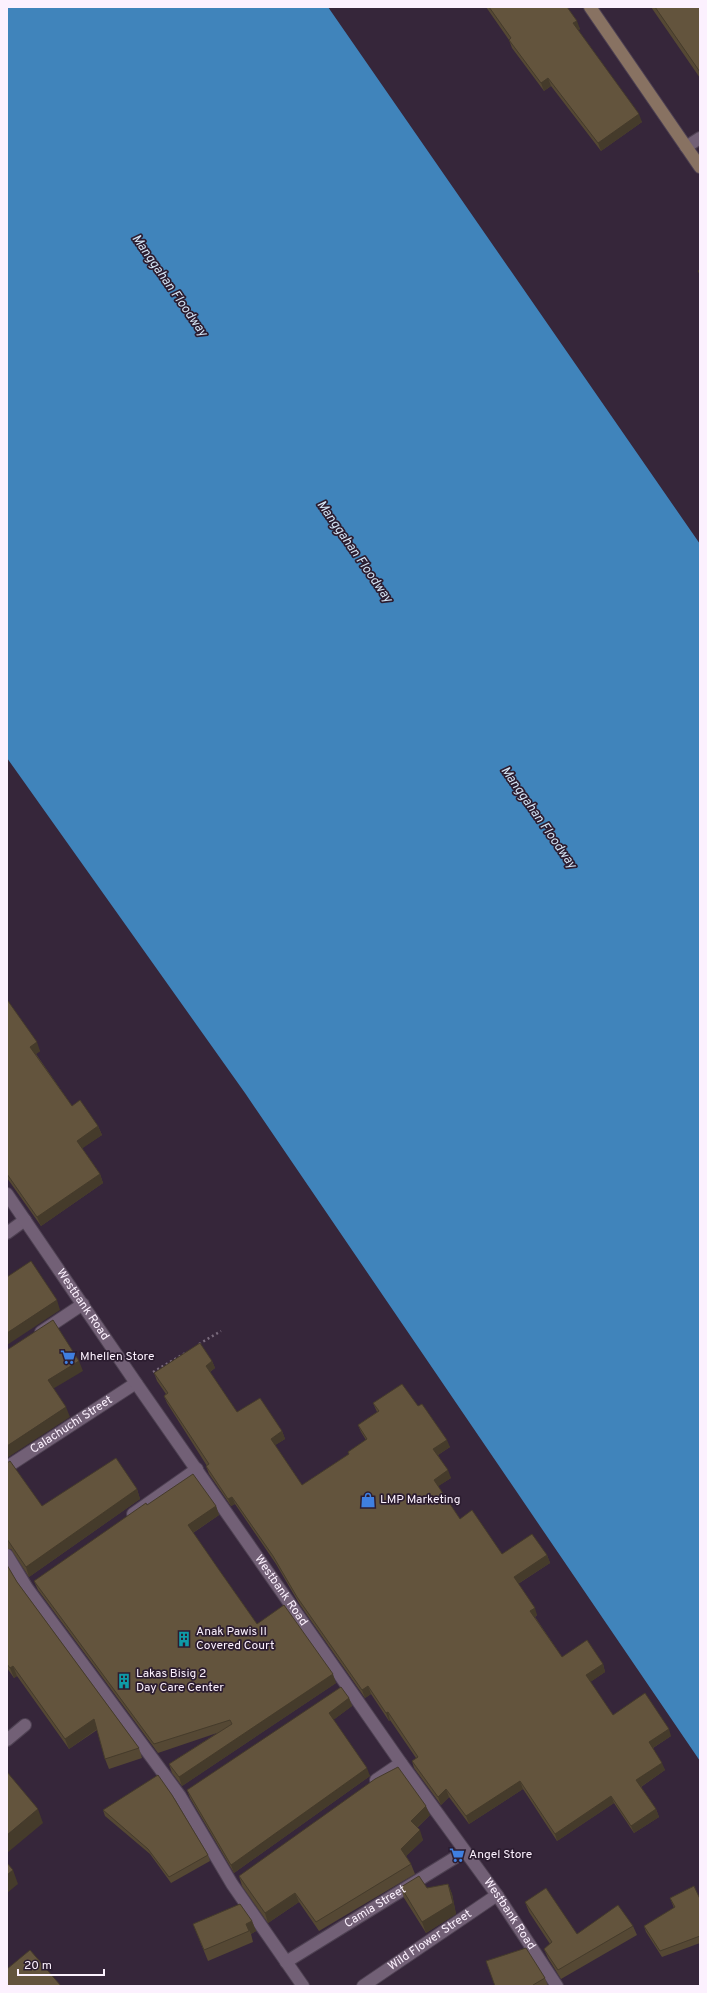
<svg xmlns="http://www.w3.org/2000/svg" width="707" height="1993" font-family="Overpass,sans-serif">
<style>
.water{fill:#4084bb}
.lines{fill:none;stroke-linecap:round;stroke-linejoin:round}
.minor-casing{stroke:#4e4152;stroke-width:14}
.tertiary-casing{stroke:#4e4152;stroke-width:14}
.secondary-casing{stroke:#4e4152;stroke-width:14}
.path{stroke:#796a7c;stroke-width:2.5;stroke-dasharray:2 3;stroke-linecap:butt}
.minor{stroke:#726076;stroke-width:12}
.tertiary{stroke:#726076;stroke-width:12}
.secondary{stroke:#887262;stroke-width:12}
.wall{fill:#554834}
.shaded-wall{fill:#453b2b}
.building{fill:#63543d;stroke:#453b2b}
.labels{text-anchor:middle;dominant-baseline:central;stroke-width:3.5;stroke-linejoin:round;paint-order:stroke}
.street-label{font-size:12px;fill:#fcf1fe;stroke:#2c1d30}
.poi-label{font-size:12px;fill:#fcf1fe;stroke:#2c1d30;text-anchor:start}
.water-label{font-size:13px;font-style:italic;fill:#d5e6f6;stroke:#2c1d30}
</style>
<rect width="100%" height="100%" fill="#36263a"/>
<path class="water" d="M7,7H328L700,544V1761L245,1093L7,758Z"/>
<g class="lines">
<g class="minor-casing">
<g id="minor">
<path d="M686,147L700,138"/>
<path d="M7,1233L25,1220"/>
<path d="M41,1332L83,1304"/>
<path id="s1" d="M7,1467L136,1383"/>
<path d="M133,1514L197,1469"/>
<path d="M7,1555L27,1588L180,1796L232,1884L303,1986"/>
<path d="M7,1740L25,1725"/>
<path d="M376,1780L401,1763"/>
<path id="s2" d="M286,1962L464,1852"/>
<path id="s3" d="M363,1986L497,1895"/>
</g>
</g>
<g class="tertiary-casing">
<g id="tertiary">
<path id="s4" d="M7,1194L136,1383L401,1763L497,1895L557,1986"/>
</g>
</g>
<g class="secondary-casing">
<path id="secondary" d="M590,7L700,167"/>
</g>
<path class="path" d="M199,1344L221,1331
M153,1372L187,1352"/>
<use href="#minor" class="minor"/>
<use href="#tertiary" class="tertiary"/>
<use href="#secondary" class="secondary"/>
</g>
<path class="wall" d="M486,7H567L580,29L578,30L642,122L601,151L551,86L544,91L512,48L509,40Z
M651,7H700V78Z
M7,1002L40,1051L36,1054L72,1106L98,1126L102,1135L82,1148L100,1174L103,1183L41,1226L7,1178Z
M212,1361L215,1368L210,1372L237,1412L282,1431L285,1439L275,1445L302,1485L349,1454L348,1452L366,1440L361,1432L358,1425L377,1412L373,1403L418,1406L450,1447L438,1455L451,1478L438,1486L460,1519L502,1554L547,1555L550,1563L518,1584L537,1615L535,1617L562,1657L603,1664L605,1672L590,1682L613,1715L671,1736L653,1748L665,1770L641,1787L656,1809L659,1817L634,1833L614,1803L557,1841L523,1789L469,1824L449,1797L441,1805L414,1768L412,1761L416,1758L390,1720L389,1721L371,1694L365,1698L300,1605L276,1564L235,1504L231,1506L209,1474L206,1466H207L167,1403L164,1396L166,1394L157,1381L154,1373Z
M7,1463L42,1506L137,1489L140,1499L29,1577L11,1549H7Z
M147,1505L216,1506L219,1515L193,1533L257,1624L336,1683L182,1786L172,1773L169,1764L217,1733L158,1753L38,1590L34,1581Z
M7,1565L17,1582L139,1748L142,1758L109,1769L105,1759L97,1730L69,1749L17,1676L14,1678L7,1668Z
M349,1698L352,1706L333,1720L370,1776L234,1873L190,1798L187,1790Z
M103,1810L208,1855L210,1861L171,1883L150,1854L105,1816Z
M430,1815L417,1828L423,1840L406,1856L411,1864L415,1874L319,1931L299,1902L268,1923L242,1886L239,1876Z
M448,1884L452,1894L456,1914L426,1933L404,1898L401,1887L427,1888Z
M670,1898L700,1899V1943L662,1957L646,1932L644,1926L674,1908Z
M525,1902L577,1934L633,1926L637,1935L561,1979L548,1958L544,1949L550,1944L529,1912Z
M252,1921L256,1931L251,1934L253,1942L208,1961L193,1924Z
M545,1978L548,1986H495Z"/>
<path class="shaded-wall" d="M577,21L580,29L576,32L573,23Z
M548,78L551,86L544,91L541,83Z
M639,114L642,122L601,151L598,143Z
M37,1042L40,1051L34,1056L30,1047Z
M98,1126L102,1135L80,1150L77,1141Z
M100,1174L103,1183L41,1226L37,1217Z
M57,1300L60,1310L7,1345V1333Z
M79,1361L83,1371L51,1390L48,1380Z
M212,1361L215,1368L208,1373L206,1366Z
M66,1407L70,1417L7,1458V1446Z
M282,1431L285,1439L274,1446L271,1439Z
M447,1440L450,1447L436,1456L433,1449Z
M448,1470L451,1478L437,1487L434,1480Z
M137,1489L140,1499L29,1577L26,1567Z
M232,1497L235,1504L231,1506L228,1499Z
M216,1506L219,1515L191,1534L188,1525Z
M547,1555L550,1563L516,1585L514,1577Z
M535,1608L537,1615L533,1618L530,1611Z
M603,1664L605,1672L589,1683L586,1675Z
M13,1666L17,1676L14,1678L10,1668Z
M333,1674L336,1683L182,1786L179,1777Z
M368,1686L371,1694L365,1698L362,1690Z
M349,1698L352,1706L332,1721L329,1713Z
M388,1712L390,1720L389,1721L386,1713Z
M94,1719L97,1729L69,1749L65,1739Z
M669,1729L671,1736L651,1749L649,1742Z
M662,1763L665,1770L639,1788L636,1780Z
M367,1768L370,1776L234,1873L231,1865Z
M520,1781L523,1789L469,1824L466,1816Z
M446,1789L449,1797L441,1805L438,1797Z
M611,1796L614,1803L557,1841L555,1834Z
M426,1806L430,1815L414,1830L411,1821Z
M38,1809L43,1823L7,1853V1835Z
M656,1809L659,1817L634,1833L631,1826Z
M420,1830L423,1840L404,1858L401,1849Z
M13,1870L18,1884L7,1893V1875Z
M448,1884L452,1894L456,1914L426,1933L422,1922Z
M295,1893L299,1902L268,1923L265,1913Z
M252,1921L256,1931L251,1934L246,1924Z"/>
<path class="building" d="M489,7H567L577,21L573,23L639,114L598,143L548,78L541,83L509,40L511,38Z
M655,7H700V72Z
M700,269V274L698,271Z
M8,1001L37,1042L30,1047L72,1106L80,1100L98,1126L77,1141L100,1174L37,1217L7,1174V1002Z
M31,1261L57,1300L7,1333V1277Z
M53,1320L79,1361L48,1380L66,1407L7,1446V1350Z
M200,1343L212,1361L206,1366L237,1412L260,1398L282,1431L271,1439L302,1485L349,1454L348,1452L367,1439L358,1425L379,1411L373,1403L402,1384L418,1406L422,1404L447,1440L433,1449L448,1470L434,1480L460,1519L472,1510L502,1554L532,1534L547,1555L514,1577L535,1608L530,1611L562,1657L587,1640L603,1664L586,1675L613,1715L645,1693L669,1729L649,1742L662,1763L636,1780L656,1809L631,1826L611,1796L555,1834L520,1781L466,1816L446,1789L438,1797L412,1761L418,1757L388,1712L386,1713L368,1686L362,1690L297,1597L273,1556L232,1497L228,1499L206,1466L209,1464L164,1396L168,1393L154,1373Z
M116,1458L137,1489L26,1567L7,1539V1463L10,1461L42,1506Z
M193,1474L216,1506L188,1525L217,1567L257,1624L284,1605L333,1674L179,1777L169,1764L232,1724L230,1720L154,1744L34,1581L146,1503L147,1505Z
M7,1565L17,1582L139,1748L105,1759L94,1719L65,1739L13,1666L10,1668L7,1664Z
M341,1687L349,1698L329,1713L367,1768L231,1865L187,1790Z
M398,1767L426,1806L411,1821L420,1830L401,1849L411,1864L316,1922L295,1893L265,1913L239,1876L375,1779Z
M7,1772L38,1809L7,1835Z
M158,1775L172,1795L208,1855L169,1877L148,1849L103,1810Z
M7,1863L13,1870L7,1875Z
M419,1876L427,1888L448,1884L453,1903L422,1922L401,1887Z
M694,1886L700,1899V1936L660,1951L644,1926L675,1907L670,1898Z
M546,1888L577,1934L618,1905L633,1926L558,1970L544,1949L552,1942L525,1902Z
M240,1904L252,1921L246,1924L249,1931L204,1950L193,1924Z
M526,1948L545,1978L533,1985V1986H495L486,1961Z
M30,1950L61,1986H7V1969Z"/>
<defs>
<g id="supermarket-bare" transform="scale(1.2)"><path d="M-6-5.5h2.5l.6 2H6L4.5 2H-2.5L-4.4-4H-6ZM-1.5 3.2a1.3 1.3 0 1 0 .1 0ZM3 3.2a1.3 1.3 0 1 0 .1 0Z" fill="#3f7fe0" stroke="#2c1d30" stroke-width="2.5" paint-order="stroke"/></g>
<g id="shop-bare" transform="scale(1.2)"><path d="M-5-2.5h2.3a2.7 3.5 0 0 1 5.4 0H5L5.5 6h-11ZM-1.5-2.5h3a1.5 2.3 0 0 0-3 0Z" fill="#3f7fe0" stroke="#2c1d30" stroke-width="2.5" paint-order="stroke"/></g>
<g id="building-bare" transform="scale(1.2)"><path d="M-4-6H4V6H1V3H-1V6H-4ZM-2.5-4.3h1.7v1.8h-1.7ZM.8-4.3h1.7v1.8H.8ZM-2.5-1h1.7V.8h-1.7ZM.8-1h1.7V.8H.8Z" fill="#0f9aa8" stroke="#2c1d30" stroke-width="2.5" paint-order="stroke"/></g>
</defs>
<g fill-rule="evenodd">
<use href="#supermarket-bare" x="68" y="1357"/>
<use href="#shop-bare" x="368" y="1500"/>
<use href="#building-bare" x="184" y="1639"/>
<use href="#building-bare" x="124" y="1681"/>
<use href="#supermarket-bare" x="457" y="1855"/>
</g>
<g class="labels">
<g class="street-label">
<text stroke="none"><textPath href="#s4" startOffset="134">Westbank Road</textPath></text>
<text stroke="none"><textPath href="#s1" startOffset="77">Calachuchi Street</textPath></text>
<text stroke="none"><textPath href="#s4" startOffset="482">Westbank Road</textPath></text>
<text stroke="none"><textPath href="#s2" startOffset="105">Camia Street</textPath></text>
<text stroke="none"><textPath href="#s4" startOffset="878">Westbank Road</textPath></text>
<text stroke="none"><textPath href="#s3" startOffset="81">Wild Flower Street</textPath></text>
</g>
<g class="poi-label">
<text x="80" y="1357">Mhellen Store</text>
<text x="380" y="1500">LMP Marketing</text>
<text x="196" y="1632">Anak Pawis II<tspan x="196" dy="14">Covered Court</tspan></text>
<text x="136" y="1674">Lakas Bisig 2<tspan x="136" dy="14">Day Care Center</tspan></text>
<text x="469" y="1855">Angel Store</text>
</g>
<g class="water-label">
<text transform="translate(169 286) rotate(55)">Manggahan Floodway</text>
<text transform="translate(354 552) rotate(55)">Manggahan Floodway</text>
<text transform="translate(538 818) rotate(55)">Manggahan Floodway</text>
</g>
</g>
<rect width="707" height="1993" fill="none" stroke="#fcf1fe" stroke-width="16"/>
<path d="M18 1969v6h86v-6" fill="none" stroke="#fcf1fe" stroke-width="2"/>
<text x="24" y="1969" font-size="12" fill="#fcf1fe" stroke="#2c1d30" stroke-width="3" paint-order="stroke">20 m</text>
</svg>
